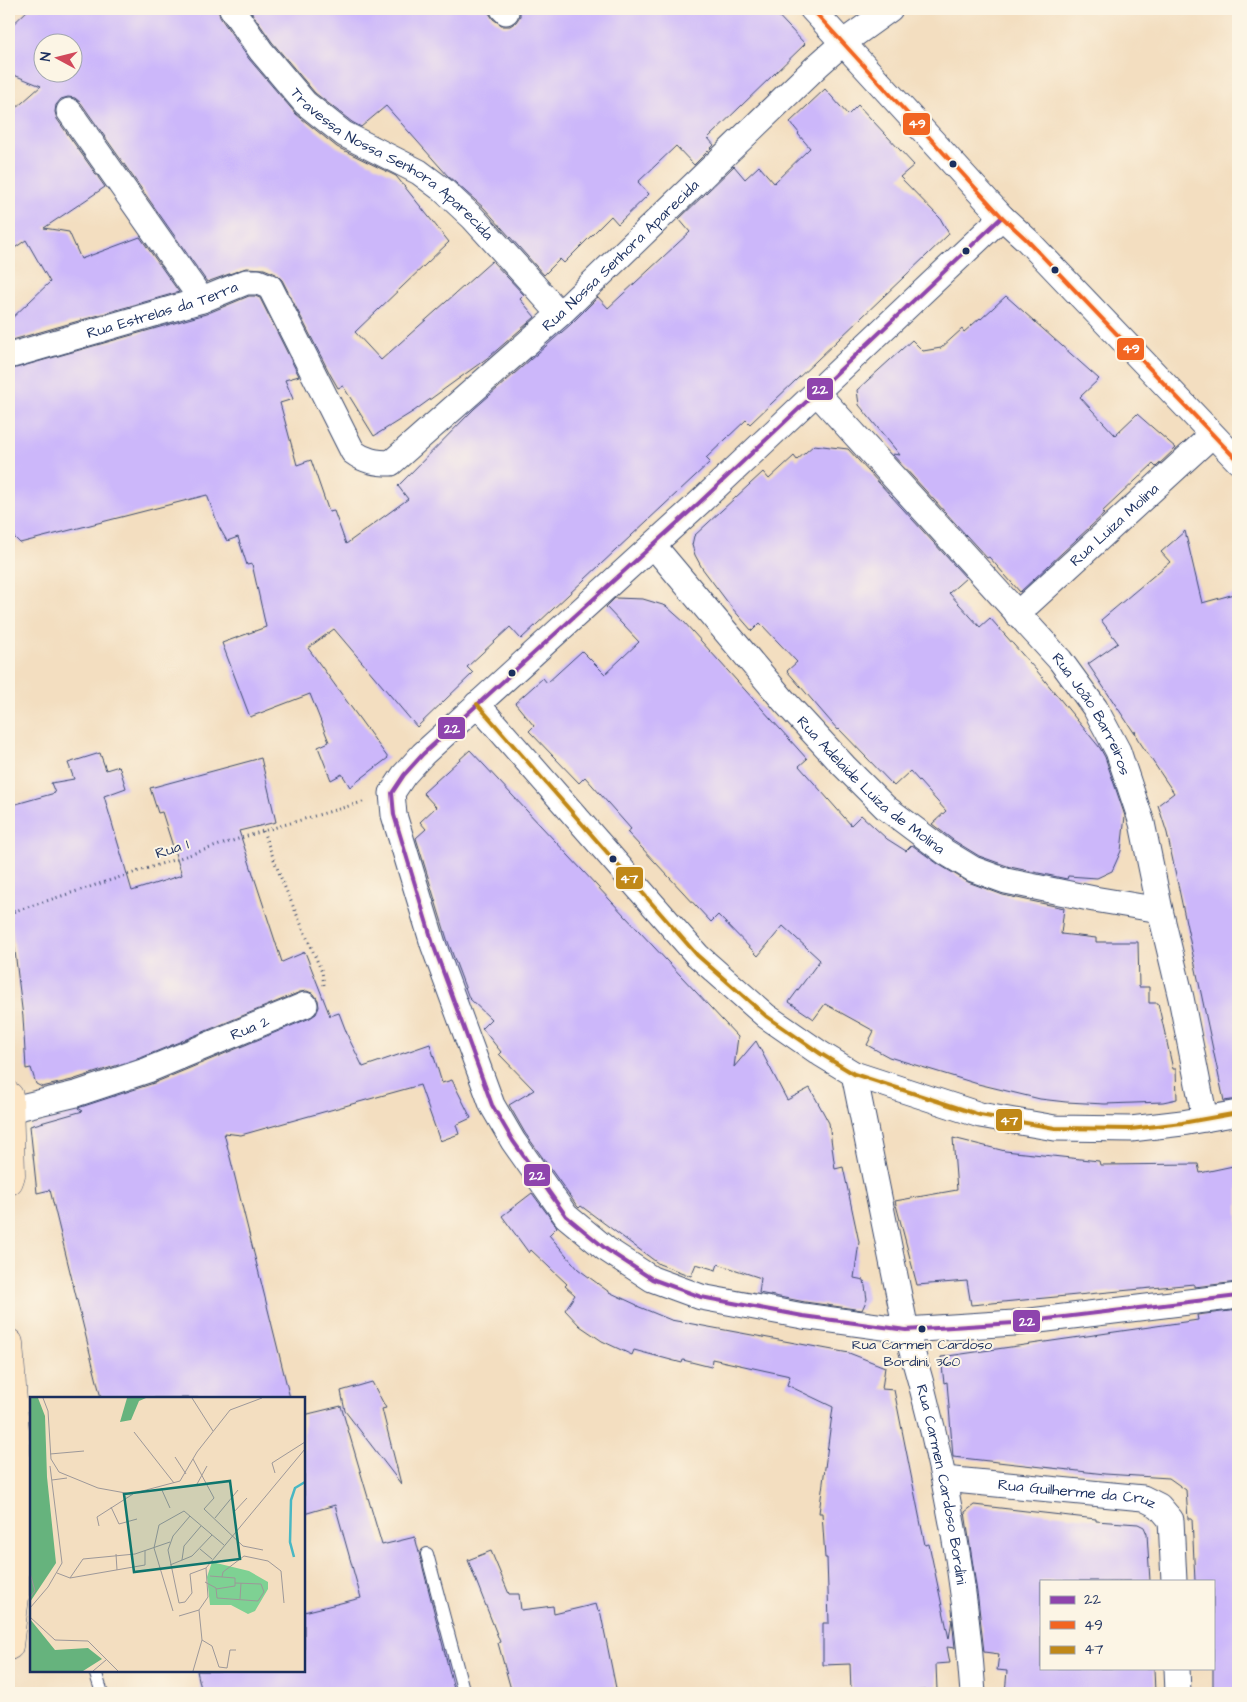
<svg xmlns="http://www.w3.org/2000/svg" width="1247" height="1702" font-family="'Architects Daughter',sans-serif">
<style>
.building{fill:#ccb7fa;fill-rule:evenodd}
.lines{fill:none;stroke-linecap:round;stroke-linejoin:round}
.service-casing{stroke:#3b496d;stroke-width:14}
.minor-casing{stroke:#3b496d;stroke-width:27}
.secondary-casing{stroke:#3b496d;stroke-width:29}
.path{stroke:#3b496d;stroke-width:3;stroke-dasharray:1 4;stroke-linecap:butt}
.service{stroke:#fff;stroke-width:12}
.minor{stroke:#fff;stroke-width:25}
.secondary{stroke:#fce5c4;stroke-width:28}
.bus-1-casing{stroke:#fcf5e5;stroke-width:8}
.bus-2-casing{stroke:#fcf5e5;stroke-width:8}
.bus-3-casing{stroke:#fcf5e5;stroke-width:8}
.bus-1{stroke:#8e44ad;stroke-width:4}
.bus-2{stroke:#f26522;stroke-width:4}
.bus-3{stroke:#c08818;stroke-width:4}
.bus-dot{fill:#1b2f5e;stroke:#fcf5e5;stroke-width:2}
.labels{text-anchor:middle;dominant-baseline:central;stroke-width:4;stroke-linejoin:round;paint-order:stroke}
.bus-label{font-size:14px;fill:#1b2f5e;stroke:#fcf5e5}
.street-label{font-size:15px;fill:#1b2f5e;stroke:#fcf5e5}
.inset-river{fill:none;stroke:#49b7c3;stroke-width:2.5}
.inset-road{fill:none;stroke:#9d9899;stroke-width:1}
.view{fill:#0f766e;fill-opacity:0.15;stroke:#0f766e;stroke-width:2.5}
.inset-edge{fill:none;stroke:#1b2f5e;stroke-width:2.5}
.line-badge{stroke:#fcf5e5;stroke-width:2}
.badge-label{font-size:14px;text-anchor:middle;font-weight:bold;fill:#fff}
</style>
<rect width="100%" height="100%" fill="#fcf5e5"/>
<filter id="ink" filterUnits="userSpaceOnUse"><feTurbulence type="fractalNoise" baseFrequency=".02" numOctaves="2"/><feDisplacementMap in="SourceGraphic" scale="10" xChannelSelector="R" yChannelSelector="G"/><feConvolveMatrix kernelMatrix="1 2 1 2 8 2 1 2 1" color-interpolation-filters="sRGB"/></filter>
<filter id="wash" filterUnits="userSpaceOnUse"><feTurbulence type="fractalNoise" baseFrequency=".0096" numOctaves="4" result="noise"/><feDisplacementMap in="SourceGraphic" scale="20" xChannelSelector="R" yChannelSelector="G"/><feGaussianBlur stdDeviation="1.12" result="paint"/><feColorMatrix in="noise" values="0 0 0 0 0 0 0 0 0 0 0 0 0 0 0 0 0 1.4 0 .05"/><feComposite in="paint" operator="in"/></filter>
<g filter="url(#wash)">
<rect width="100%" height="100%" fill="#f3dec0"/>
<g id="blocks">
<path class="building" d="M29,9H207L209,11L218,9L220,17L249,59L296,114L337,147L396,176L449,242L355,332L381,360L492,261L524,295L520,299L535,317L490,356L414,411L374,436L343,386L338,388L330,374L282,280L276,274L264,269L246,268L207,282L81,103L75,98L68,97L61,99L56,105L55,112L57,119L105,187L44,228L69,232L81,259L140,237L179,292L9,341V321L50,282L26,240L9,252V120L16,113L14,110L41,86L9,73V28ZM42,42H72V72H42Z
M249,9H489V13L493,19L503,26H510L516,22L520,16V9H772L805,44L708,138L714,145L694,165L676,146L638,182L649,194L618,224L611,216L564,263L560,259L544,275L484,208L448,176L386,106L361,127L352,122L315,93L272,42Z
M825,89L848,115L858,105L914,165L900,177L940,218L949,234L750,424L746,420L706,458L710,462L521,639L510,627L467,667L473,673L417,727L334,629L308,648L388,758L350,787L342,774L331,780L318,747L329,742L310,694L250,717L222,643L266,627L252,564L247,565L238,537L227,541L219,527L207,495L20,543L9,532V370L206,314L249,296H255L260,298L299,376L285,380L293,399L280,403L297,465L311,460L329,512L334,511L346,544L408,499L398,486L474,409L570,325L598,297L608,308L690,232L679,219L734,166L745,179L759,166L774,183L810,148L798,134L799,133L790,122Z
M1006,296L1099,379L1080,397L1115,435L1137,414L1176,448L1156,467L1153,464L1102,512L1104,514L1020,592L989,557L987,558L892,454L900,455L859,405L857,390L912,340L923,351L941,348L962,329L964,332L980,318L981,319Z
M814,445L848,449L966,578L949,593L980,627L990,618L1037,671L1100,748L1105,757L1125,816L1121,851L1112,871L1097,878L1068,876L1067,879L1010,867L979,856L953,840L932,824L946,811L910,771L894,786L839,729L838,730L787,671L797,662L760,623L752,631L732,608L702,568L695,555L692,545L694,536L763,472L769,479L794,456L797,460Z
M1185,531L1202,603L1238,593V1099L1224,1101L1167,833L1158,805L1174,793L1137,738L1135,731V734L1088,664L1118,643L1101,620L1170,562L1161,552Z
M615,598L643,599L666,606L684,622L807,759L799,766L851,825L861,815L887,839L906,851L912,845L938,864L968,882L1003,895L1064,908L1061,934L1096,938V942H1138L1139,987H1149V1003H1158L1173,1069H1176L1177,1099L1163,1102L1105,1104L1066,1102L1040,1099L978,1084L889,1057L867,1045L874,1031L825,1004L814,1019L789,1002L820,960L783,926L758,956L718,915L711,922L627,832L631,829L585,777L579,783L529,731L534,726L515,703L543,678L547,683L582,651L605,674L639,642L606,607Z
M470,750L738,1037L734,1067L756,1041L787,1100L810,1088L829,1123L835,1169L843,1167L859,1242L854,1278L864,1280L867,1299L862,1310L805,1302L759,1293L761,1278L718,1264L716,1270L696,1264L691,1276L659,1264L581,1206L579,1208L577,1206L525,1133L509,1105L534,1090L499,1054L501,1052L482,1028L491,1019L469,998L447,939L416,838L426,829L420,822L436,807L423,793Z
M100,753L106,770L119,766L126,788L104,796L132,891L182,875L162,812L158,813L150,788L261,758L276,822L239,831L282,962L305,952L330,1016L339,1013L349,1039L363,1067L430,1044L442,1083L452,1080L471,1118L456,1125L459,1134L440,1141L420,1085L241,1135L224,1133L290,1398H101L50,1190L37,1193L30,1126L83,1111L78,1108L154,1083L310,1018L316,1014L319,1007L318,1000L314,994L307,991L300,992L143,1057L72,1080L42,1087L36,1084L31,1068L26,1069L23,1017L9,902V806L55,793L51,783L74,779L68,763Z
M953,1138L1005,1151L1099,1161L1100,1165L1198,1164L1200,1173L1238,1165V1282L1194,1287V1284L971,1305L967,1281L917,1285L895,1201L957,1190Z
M532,1193L557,1227L549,1235L578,1269L609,1292L637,1305V1306L671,1320L849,1353L885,1367L882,1389L894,1390L925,1545L929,1544L949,1639L952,1619L955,1648L947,1647L950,1663L936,1664L937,1690L851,1692L850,1664L823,1665V1623H829L827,1558H825L822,1513H819L833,1407L787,1385L790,1376L712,1359L711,1367L683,1360L682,1363L634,1350L632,1355L602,1341L580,1326L565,1310L575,1295L565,1286L567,1284L531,1250L529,1253L502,1216Z
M1238,1310V1693H1213V1581H1195L1192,1519H1188L1186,1490L1169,1478L1105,1474L953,1457L947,1382L944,1383L941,1357L1198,1320L1197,1315Z
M372,1382L386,1408L382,1409L401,1484L345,1411L341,1391Z
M341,1406L382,1545L415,1537L455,1693H202L197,1671H304V1612L361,1598L335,1505L304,1514V1415Z
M974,1505L1096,1519V1521L1138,1524L1144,1527L1147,1534L1150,1581H1041V1668H1154L1155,1693H1005L1007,1671L997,1670L999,1654L984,1652L978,1599L965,1512Z
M491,1551L509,1594H519L521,1610L553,1606L554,1614L596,1604L598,1611L600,1610L617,1693H512L498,1643L500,1642L468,1560Z"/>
</g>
</g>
<g filter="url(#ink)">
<use href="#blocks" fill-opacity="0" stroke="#3b496d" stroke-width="1"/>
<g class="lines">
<g class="service-casing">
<path id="service" d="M427,1554L464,1693
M95,1671L102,1693"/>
</g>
<g class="minor-casing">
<g id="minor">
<path id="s1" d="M232,9L261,51L305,103L344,134L419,172L443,190L473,218L560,314"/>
<path d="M503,9L506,12"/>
<path d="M812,9L1002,217L1027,240L1238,461"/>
<path d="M69,111L202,300"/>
<path d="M1002,217L699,503L423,754L404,775L392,793L394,815L433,944L492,1105L513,1141L566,1216L606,1249L652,1279L701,1297L803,1316L906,1330L1014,1323L1238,1296"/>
<path id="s2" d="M9,356L202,300L246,282H258L270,287L353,452C365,461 376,463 391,463L560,314L817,66L844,42L890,9"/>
<path id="s3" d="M817,393L1060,660L1095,708L1118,751L1142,823L1160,910L1181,998L1205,1119"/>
<path id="s4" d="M653,545L784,701L844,766L885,807L945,852L973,869L1006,881L1094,899L1160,910"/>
<path id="s5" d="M1017,614L1212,435"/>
<path d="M477,704L697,955L766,1016L821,1054L854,1074L980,1115L1055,1128L1131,1129L1182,1123L1238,1113"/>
<path id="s6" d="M854,1074L906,1330C941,1448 965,1570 973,1693"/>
<path id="s7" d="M9,1110L76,1094L148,1070L305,1005"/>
<path id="s8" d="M944,1479L1143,1498L1159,1506L1171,1520L1174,1581"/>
<path d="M1177,1668L1178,1693"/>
</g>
</g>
<g class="secondary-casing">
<path id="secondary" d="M9,1096L11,1175L9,1181
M9,1343L18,1475L15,1597L9,1646"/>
</g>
<path class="path" d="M263,831L283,883L322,972L324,985
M9,913L263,831L366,801"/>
<use href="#service" class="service"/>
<use href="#minor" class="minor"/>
<use href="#secondary" class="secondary"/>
<g class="bus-1-casing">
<path id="bus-1" d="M1002,217L699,503L423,754L404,775L392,793L394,815L433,944L492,1105L513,1141L566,1216L606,1249L652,1279L701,1297L803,1316L906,1330L1014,1323L1238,1296"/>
</g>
<g class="bus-2-casing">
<path id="bus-2" d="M812,9L1002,217L1027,240L1238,461"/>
</g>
<g class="bus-3-casing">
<path id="bus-3" d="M477,704L697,955L766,1016L821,1054L854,1074L980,1115L1055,1128L1131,1129L1182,1123L1238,1113"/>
</g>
<use href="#bus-1" class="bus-1"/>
<use href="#bus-2" class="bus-2"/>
<use href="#bus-3" class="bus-3"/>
</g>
</g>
<g class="bus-dot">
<circle cx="953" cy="164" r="4.5"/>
<circle cx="966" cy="251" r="4.5"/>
<circle cx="1055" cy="270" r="4.5"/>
<circle cx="512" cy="673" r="4.5"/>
<circle cx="613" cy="859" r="4.5"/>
<circle cx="922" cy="1329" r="4.5"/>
</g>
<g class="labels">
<g class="bus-label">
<text x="922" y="1345">Rua Carmen Cardoso<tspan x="922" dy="17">Bordini, 360</tspan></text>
</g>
<g class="street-label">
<text stroke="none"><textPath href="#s1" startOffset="226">Travessa Nossa Senhora Aparecida</textPath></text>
<text stroke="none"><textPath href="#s2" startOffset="808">Rua Nossa Senhora Aparecida</textPath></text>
<text stroke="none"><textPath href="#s2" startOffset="160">Rua Estrelas da Terra</textPath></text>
<text stroke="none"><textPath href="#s5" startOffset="132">Rua Luiza Molina</textPath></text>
<text stroke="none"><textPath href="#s3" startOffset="424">Rua João Barreiros</textPath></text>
<text stroke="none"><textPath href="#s4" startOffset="325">Rua Adelaide Luiza de Molina</textPath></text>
<text transform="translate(172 849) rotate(-18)">Rua 1</text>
<text stroke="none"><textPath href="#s7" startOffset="255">Rua 2</textPath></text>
<text stroke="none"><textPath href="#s6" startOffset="420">Rua Carmen Cardoso Bordini</textPath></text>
<text stroke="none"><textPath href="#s8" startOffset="134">Rua Guilherme da Cruz</textPath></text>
</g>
</g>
<g transform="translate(30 1397)">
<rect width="275" height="275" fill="#f3dec0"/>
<path d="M182,165L219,174L238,185V192L225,214L218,217L201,208H180L177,180Z" fill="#7ed193"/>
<path d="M0,1H8L15,19L17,80L26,166L0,205ZM97,1H116L109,4L101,23L90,25ZM0,222L25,253L58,251L72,262L53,274H0Z" fill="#66b37d"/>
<path class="inset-river" d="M264,160L260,145L261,103L265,91L275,85"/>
<path class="inset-road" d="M13,1L18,14L21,62L29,75L68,91L101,97L150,84L167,55L200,13L232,1M162,1L183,34M104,35L144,86M20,57L54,54M145,60L156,77M163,62L184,101L174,112L213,149L233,153M245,76L242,66L275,45M22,83L37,81M167,87L177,69M131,91L140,111M81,110L89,127L107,122M203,116L217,101M160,119L143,139L138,153L149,206L155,205L162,196L160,177L176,171M185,121L208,93M69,129L67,120L103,97M170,152L182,162M86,157L87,173M152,163L154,149L171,129M140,168L162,159L182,138M0,176L5,194L0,200M27,176L40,181L115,168V154M180,179L205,181V189L186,192M192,180L193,175L214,159L238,164L251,174L254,206M40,181L53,162L105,157L140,145M175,185L186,191L187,201L228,204L234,195L231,187L205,186M210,202L211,186M0,211L18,190L32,166L20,69M143,214L124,151L129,128L154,114L194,148M149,219L169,213M0,220L25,243L58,244L88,274M172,243L182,249L189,270L197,271L200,253H206M63,274L76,263M163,274L172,243L169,213L178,200L176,171L275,52"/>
<path class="view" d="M200,84L210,162L104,175L94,97Z"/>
<rect width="275" height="275" class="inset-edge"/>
</g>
<g class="line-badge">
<rect x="902" y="112" width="29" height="24" rx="5" fill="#f26522"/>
<rect x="1116" y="337" width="29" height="24" rx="5" fill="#f26522"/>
<rect x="806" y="377" width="28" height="24" rx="5" fill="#8e44ad"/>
<rect x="437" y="716" width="29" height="24" rx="5" fill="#8e44ad"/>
<rect x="615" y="866" width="29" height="24" rx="5" fill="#c08818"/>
<rect x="995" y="1108" width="28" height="24" rx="5" fill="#c08818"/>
<rect x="523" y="1163" width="28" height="24" rx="5" fill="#8e44ad"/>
<rect x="1012" y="1309" width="29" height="24" rx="5" fill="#8e44ad"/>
</g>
<g class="badge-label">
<text x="917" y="128">49</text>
<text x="1131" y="353">49</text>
<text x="820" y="394">22</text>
<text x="452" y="733">22</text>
<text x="629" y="883">47</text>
<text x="1009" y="1125">47</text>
<text x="537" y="1180">22</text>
<text x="1027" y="1326">22</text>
</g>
<rect width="1247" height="1702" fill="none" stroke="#fcf5e5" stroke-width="30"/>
<rect x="1040" y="1580" width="175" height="90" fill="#fcf5e5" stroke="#a2a6af"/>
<rect x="1050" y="1596" width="25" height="8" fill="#8e44ad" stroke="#a2a6af"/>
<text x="1084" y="1604" font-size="15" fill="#1b2f5e">22</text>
<rect x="1050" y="1621" width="25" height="8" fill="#f26522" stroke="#a2a6af"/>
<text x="1084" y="1630" font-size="15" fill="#1b2f5e">49</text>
<rect x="1050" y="1646" width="25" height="8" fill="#c08818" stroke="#a2a6af"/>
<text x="1084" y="1654" font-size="15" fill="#1b2f5e">47</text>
<g transform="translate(58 58) rotate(277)"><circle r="24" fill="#fcf5e5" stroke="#a2a6af"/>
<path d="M0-4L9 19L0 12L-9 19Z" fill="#d1495b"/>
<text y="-8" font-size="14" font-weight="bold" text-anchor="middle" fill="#1b2f5e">N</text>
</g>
</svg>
